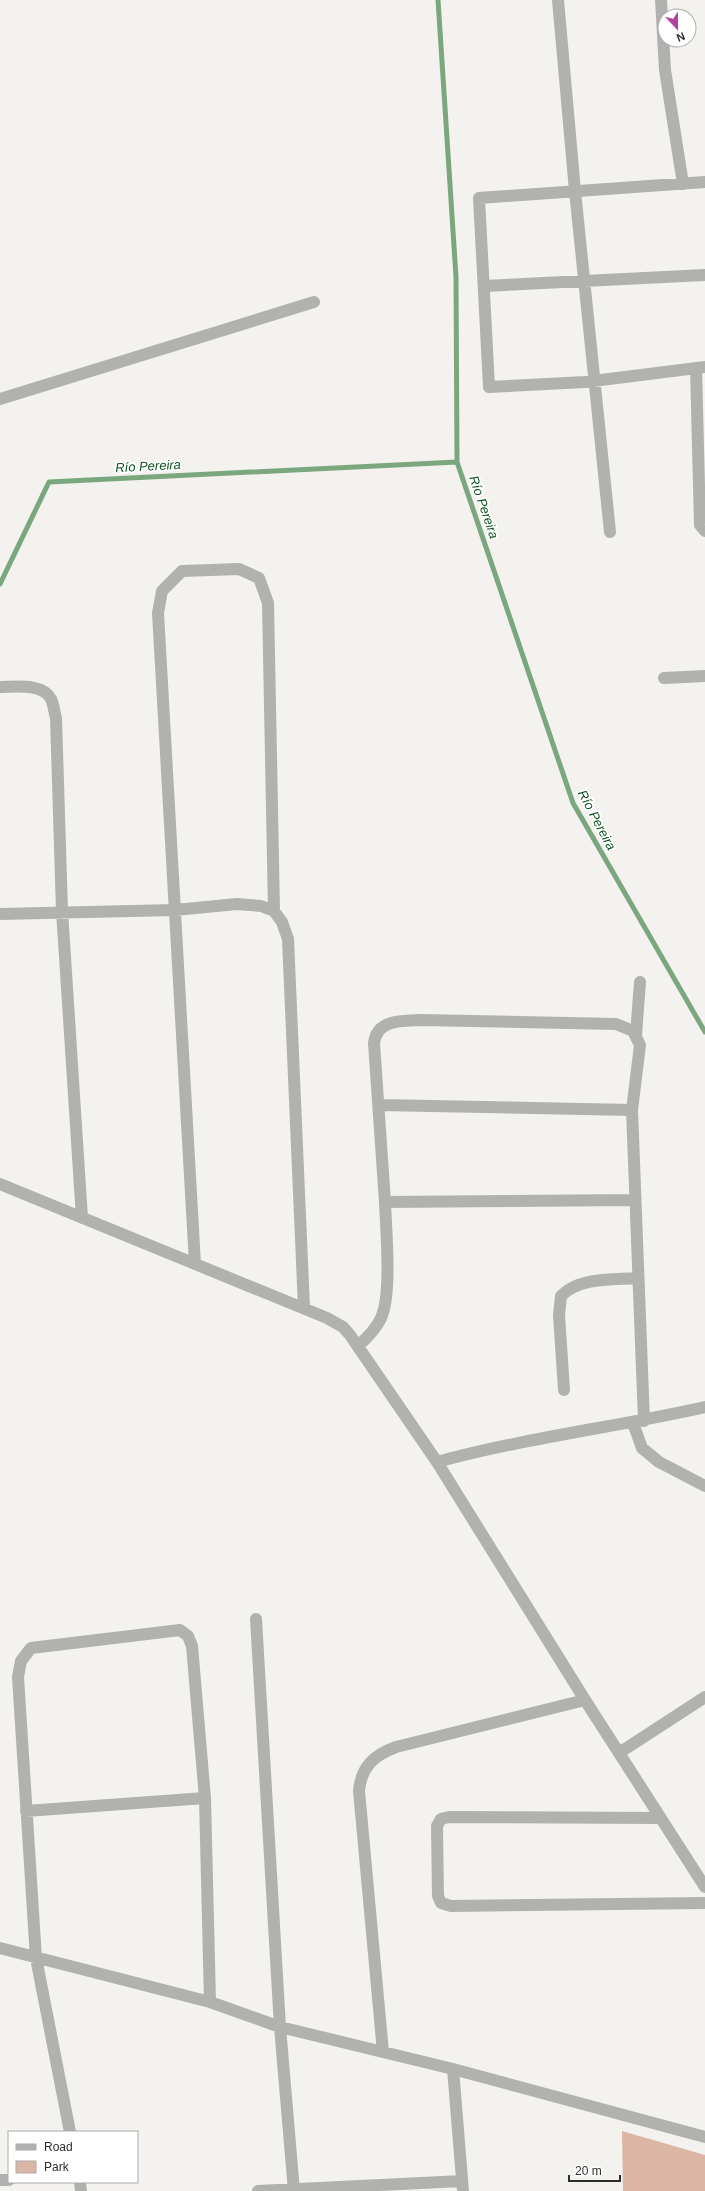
<svg xmlns="http://www.w3.org/2000/svg" width="705" height="2191" font-family="Helvetica,sans-serif">
<style>
.green{fill:#dcb6a4}
.lines{fill:none;stroke-linecap:round;stroke-linejoin:round}
.stream{stroke:#7ba77f;stroke-width:5}
.minor{stroke:#b1b1b0;stroke-width:12}
.labels{text-anchor:middle;dominant-baseline:central;stroke-width:3.5;stroke-linejoin:round;paint-order:stroke}
.water-label{font-size:13px;font-style:italic;fill:#115420;stroke:#fff}
</style>
<rect width="100%" height="100%" fill="#f3f2ee"/>
<path class="green" d="M622,2131L705,2155V2191H623Z"/>
<g class="lines">
<path class="stream" d="M438,0L456,277L457,462
M0,584L49,482L457,462L573,803L705,1032"/>
<path class="minor" d="M558,0L575,191L610,532
M661,0L665,70L683,184
M705,182L479,198L489,387L585,382L705,367
M484,286L705,275
M696,368L700,525L705,531
M0,399L314,302
M664,678L705,676
M0,687C15,687 43,683 51,699C54,705 54,712 56,718L62,911L82,1218
M0,914L175,910L237,904L261,906L274,911L282,922L288,939L304,1308
M636,1035L640,982
M379,1105L632,1110
M0,1184L327,1318L343,1327L350,1335L437,1462L585,1700L705,1887
M385,1202L374,1043C377,1019 402,1021 421,1020L616,1024L633,1031L640,1045L632,1110L644,1421
M195,1264L158,613L162,591L182,571L239,569L259,578L268,603L274,911
M358,1346C367,1338 376,1329 381,1318C392,1294 386,1231 385,1202L635,1200
M564,1390L559,1315L561,1296C580,1277 612,1280 637,1278
M633,1423L642,1448L659,1462L705,1486
M437,1462C525,1438 616,1427 705,1407
M256,1619L280,2027L294,2191
M619,1753L705,1697
M26,1811L205,1798
M660,1818L449,1817L441,1819L437,1826L438,1896L441,1903L451,1906L705,1903
M0,1948L210,2002L280,2027L453,2069L705,2137
M383,2052L359,1791C361,1767 374,1755 396,1747L585,1700
M453,2069L463,2191
M70,2132L36,1958L18,1677L21,1661L31,1648L180,1630L188,1636L192,1646L205,1798L210,2002
M0,2180H9
M80,2182L81,2191
M258,2191L462,2181"/>
</g>
<g class="labels">
<g class="water-label">
<text transform="translate(148 466) rotate(-3)">Río Pereira</text>
<text transform="translate(484 507) rotate(71)">Río Pereira</text>
<text transform="translate(597 820) rotate(62)">Río Pereira</text>
</g>
</g>
<rect x="8" y="2131" width="130" height="52" fill="#ffffff" stroke="#ababaa"/>
<rect x="16" y="2144" width="20" height="6" fill="#b1b1b0" stroke="#ababaa"/>
<text x="44" y="2151" font-size="12" fill="#2c2c2a">Road</text>
<rect x="16" y="2161" width="20" height="12" fill="#dcb6a4" stroke="#ababaa"/>
<text x="44" y="2171" font-size="12" fill="#2c2c2a">Park</text>
<g transform="translate(677 28) rotate(158)"><circle r="19" fill="#ffffff" stroke="#ababaa"/>
<path d="M0-3L7 15L0 10L-7 15Z" fill="#b144a3"/>
<text y="-6" font-size="11" font-weight="bold" text-anchor="middle" fill="#2c2c2a">N</text>
</g>
<path d="M569 2175v6h51v-6" fill="none" stroke="#2c2c2a" stroke-width="2"/>
<text x="575" y="2175" font-size="12" fill="#2c2c2a" stroke="#ffffff" stroke-width="3" paint-order="stroke">20 m</text>
</svg>
